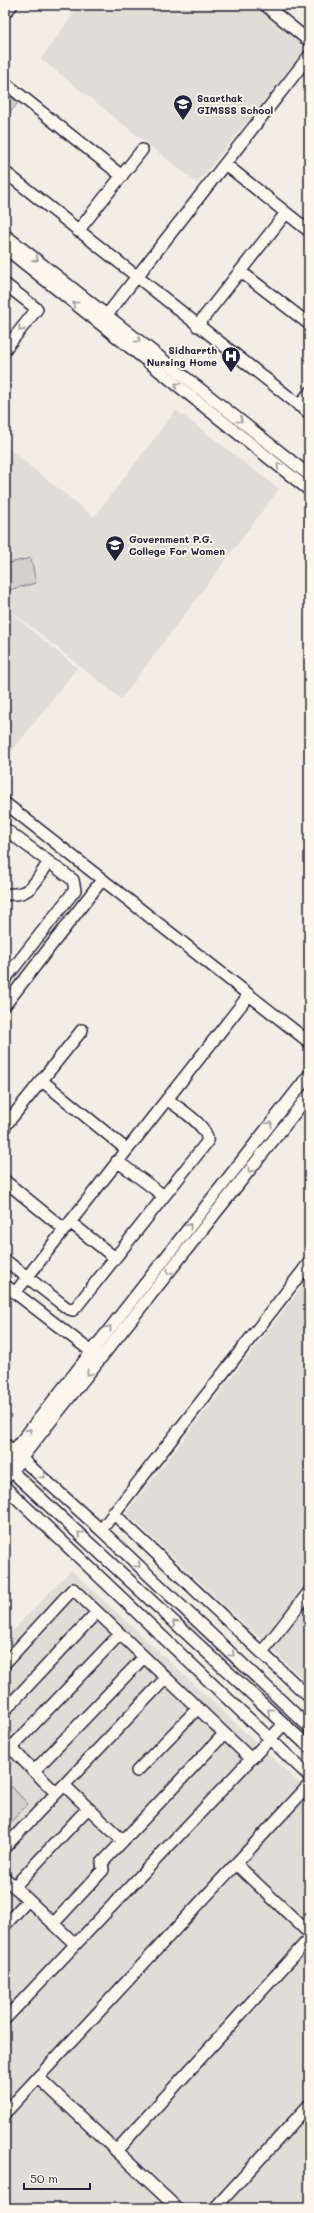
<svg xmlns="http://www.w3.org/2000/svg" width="314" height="2213" font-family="Mali,sans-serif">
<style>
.built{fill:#e0dcd6}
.green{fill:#d4d1cc;stroke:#7b7a84}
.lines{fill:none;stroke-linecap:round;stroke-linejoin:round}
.minor-casing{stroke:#22223b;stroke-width:14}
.minor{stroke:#fbf7ec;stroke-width:11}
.oneway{stroke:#99979c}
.labels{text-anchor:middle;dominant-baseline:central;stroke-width:4;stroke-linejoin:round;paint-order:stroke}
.poi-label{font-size:10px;font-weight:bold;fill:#22223b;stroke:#fbf7ec;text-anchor:start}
</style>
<rect width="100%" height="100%" fill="#f2eee5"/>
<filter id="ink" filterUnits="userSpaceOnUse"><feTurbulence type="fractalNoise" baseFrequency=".025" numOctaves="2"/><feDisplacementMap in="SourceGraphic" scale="8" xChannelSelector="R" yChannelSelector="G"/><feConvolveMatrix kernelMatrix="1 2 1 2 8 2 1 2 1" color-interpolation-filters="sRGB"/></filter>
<g filter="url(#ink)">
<path class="built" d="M80,5H257L309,45L197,183L41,59Z
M176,410L279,489L121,699L5,606V446L94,517Z
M5,608L77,668L5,760Z
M309,1278V1684L126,1513Z
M71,1570L309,1792V2208H5V1639Z"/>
<path class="green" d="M5,92L18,103L5,119Z
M31,558L36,583L5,591V564Z
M11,1786L28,1804L5,1828V1793Z"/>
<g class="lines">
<g class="minor-casing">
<path id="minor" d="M265,5L309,41
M5,13L12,5
M5,83L122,176
M225,164L309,231
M5,172L309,413
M78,231L142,150
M5,235L309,475
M5,248L309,490
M240,271L309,324
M5,284L37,309L5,349
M103,320L309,56
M197,326L286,213
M299,406L309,393
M5,803L309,1042
M5,829L73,880L75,890L5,979
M5,894C32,897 35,881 49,862
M5,1005L102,880
M41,1080L126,1149
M5,1126L82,1030
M117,1161L164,1196
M5,1181L64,1229
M70,1222L115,1258
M5,1260L67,1308L73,1310L77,1306L207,1142C210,1127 180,1109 168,1100
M5,1285L97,1356
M15,1293C92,1193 171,1095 249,995
M5,1444L101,1530L309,1727
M5,1462L309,1075
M6,1466L309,1747
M5,1479L309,1095
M5,1487L309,1776
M113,1513L309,1697
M101,1530L309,1263
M262,1652L309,1592
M5,1663L73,1589L251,1759
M5,1710L97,1612
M5,1742L56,1793
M11,1748L120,1634
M34,1771L144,1657
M137,1771L198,1708
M64,1785L123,1841
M5,1847L166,1678
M236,1864L309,1933
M5,1878L75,1944
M14,1887L88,1808
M53,1924L103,1870L102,1863L224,1734
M5,1925L28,1900
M5,2019L284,1724
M38,2077L177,2208
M5,2113L309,1785
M116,2151L309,1939
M215,2208L309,2105"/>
</g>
<use href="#minor" class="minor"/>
</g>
<defs><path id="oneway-chevron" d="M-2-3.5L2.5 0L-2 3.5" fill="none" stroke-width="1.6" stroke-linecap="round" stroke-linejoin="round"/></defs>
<g class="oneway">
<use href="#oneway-chevron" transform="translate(36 259) rotate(38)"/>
<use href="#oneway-chevron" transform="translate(75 304) rotate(-141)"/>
<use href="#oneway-chevron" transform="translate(21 329) rotate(129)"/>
<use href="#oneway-chevron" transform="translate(138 340) rotate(38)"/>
<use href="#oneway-chevron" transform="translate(177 385) rotate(-141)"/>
<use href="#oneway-chevron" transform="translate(240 420) rotate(38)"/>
<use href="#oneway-chevron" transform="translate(279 466) rotate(-141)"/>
<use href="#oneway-chevron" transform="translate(270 1124) rotate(-52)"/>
<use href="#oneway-chevron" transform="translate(250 1170) rotate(128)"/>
<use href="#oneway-chevron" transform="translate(189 1226) rotate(-52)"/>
<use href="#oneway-chevron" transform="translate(169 1272) rotate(128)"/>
<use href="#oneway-chevron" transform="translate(109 1328) rotate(-52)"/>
<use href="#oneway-chevron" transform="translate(89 1373) rotate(128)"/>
<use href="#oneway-chevron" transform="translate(29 1431) rotate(-52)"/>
<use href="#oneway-chevron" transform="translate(43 1476) rotate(43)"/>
<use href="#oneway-chevron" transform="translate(80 1534) rotate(-137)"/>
<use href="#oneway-chevron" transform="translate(138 1565) rotate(43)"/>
<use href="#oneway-chevron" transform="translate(175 1623) rotate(-137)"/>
<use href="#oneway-chevron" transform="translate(232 1654) rotate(43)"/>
<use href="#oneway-chevron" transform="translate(270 1711) rotate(-137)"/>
</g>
</g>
<defs>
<g id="school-pin" transform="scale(1)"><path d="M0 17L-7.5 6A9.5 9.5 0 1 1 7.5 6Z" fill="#22223b" stroke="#fbf7ec"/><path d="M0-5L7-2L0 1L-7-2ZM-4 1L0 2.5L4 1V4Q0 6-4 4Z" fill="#fff"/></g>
<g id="hospital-pin" transform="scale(1)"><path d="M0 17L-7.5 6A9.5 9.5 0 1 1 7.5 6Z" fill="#22223b" stroke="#fbf7ec"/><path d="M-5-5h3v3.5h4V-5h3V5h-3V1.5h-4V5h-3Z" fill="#fff"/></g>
<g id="university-pin" transform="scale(1)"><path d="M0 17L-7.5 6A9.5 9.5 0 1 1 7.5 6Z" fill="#22223b" stroke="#fbf7ec"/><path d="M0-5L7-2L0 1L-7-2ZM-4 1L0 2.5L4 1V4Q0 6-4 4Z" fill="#fff"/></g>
</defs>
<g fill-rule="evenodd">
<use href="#school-pin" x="183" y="104"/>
<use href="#hospital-pin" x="231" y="356"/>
<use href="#university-pin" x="115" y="545"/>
</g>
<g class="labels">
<g class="poi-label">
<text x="197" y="98">Saarthak<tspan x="197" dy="12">GIMSSS School</tspan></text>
<text x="217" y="350" text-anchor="end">Sidharrth<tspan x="217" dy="12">Nursing Home</tspan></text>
<text x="129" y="539">Government P.G.<tspan x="129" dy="12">College For Women</tspan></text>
</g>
</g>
<rect width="314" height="2213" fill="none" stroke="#fbf7ec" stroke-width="20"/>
<rect x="10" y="10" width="294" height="2193" fill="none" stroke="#22223b" stroke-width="1.5" filter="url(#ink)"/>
<path d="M24 2183v6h66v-6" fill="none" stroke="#22223b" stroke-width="2"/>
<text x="30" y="2183" font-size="12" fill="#22223b" stroke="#fbf7ec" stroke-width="3" paint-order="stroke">50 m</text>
</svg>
